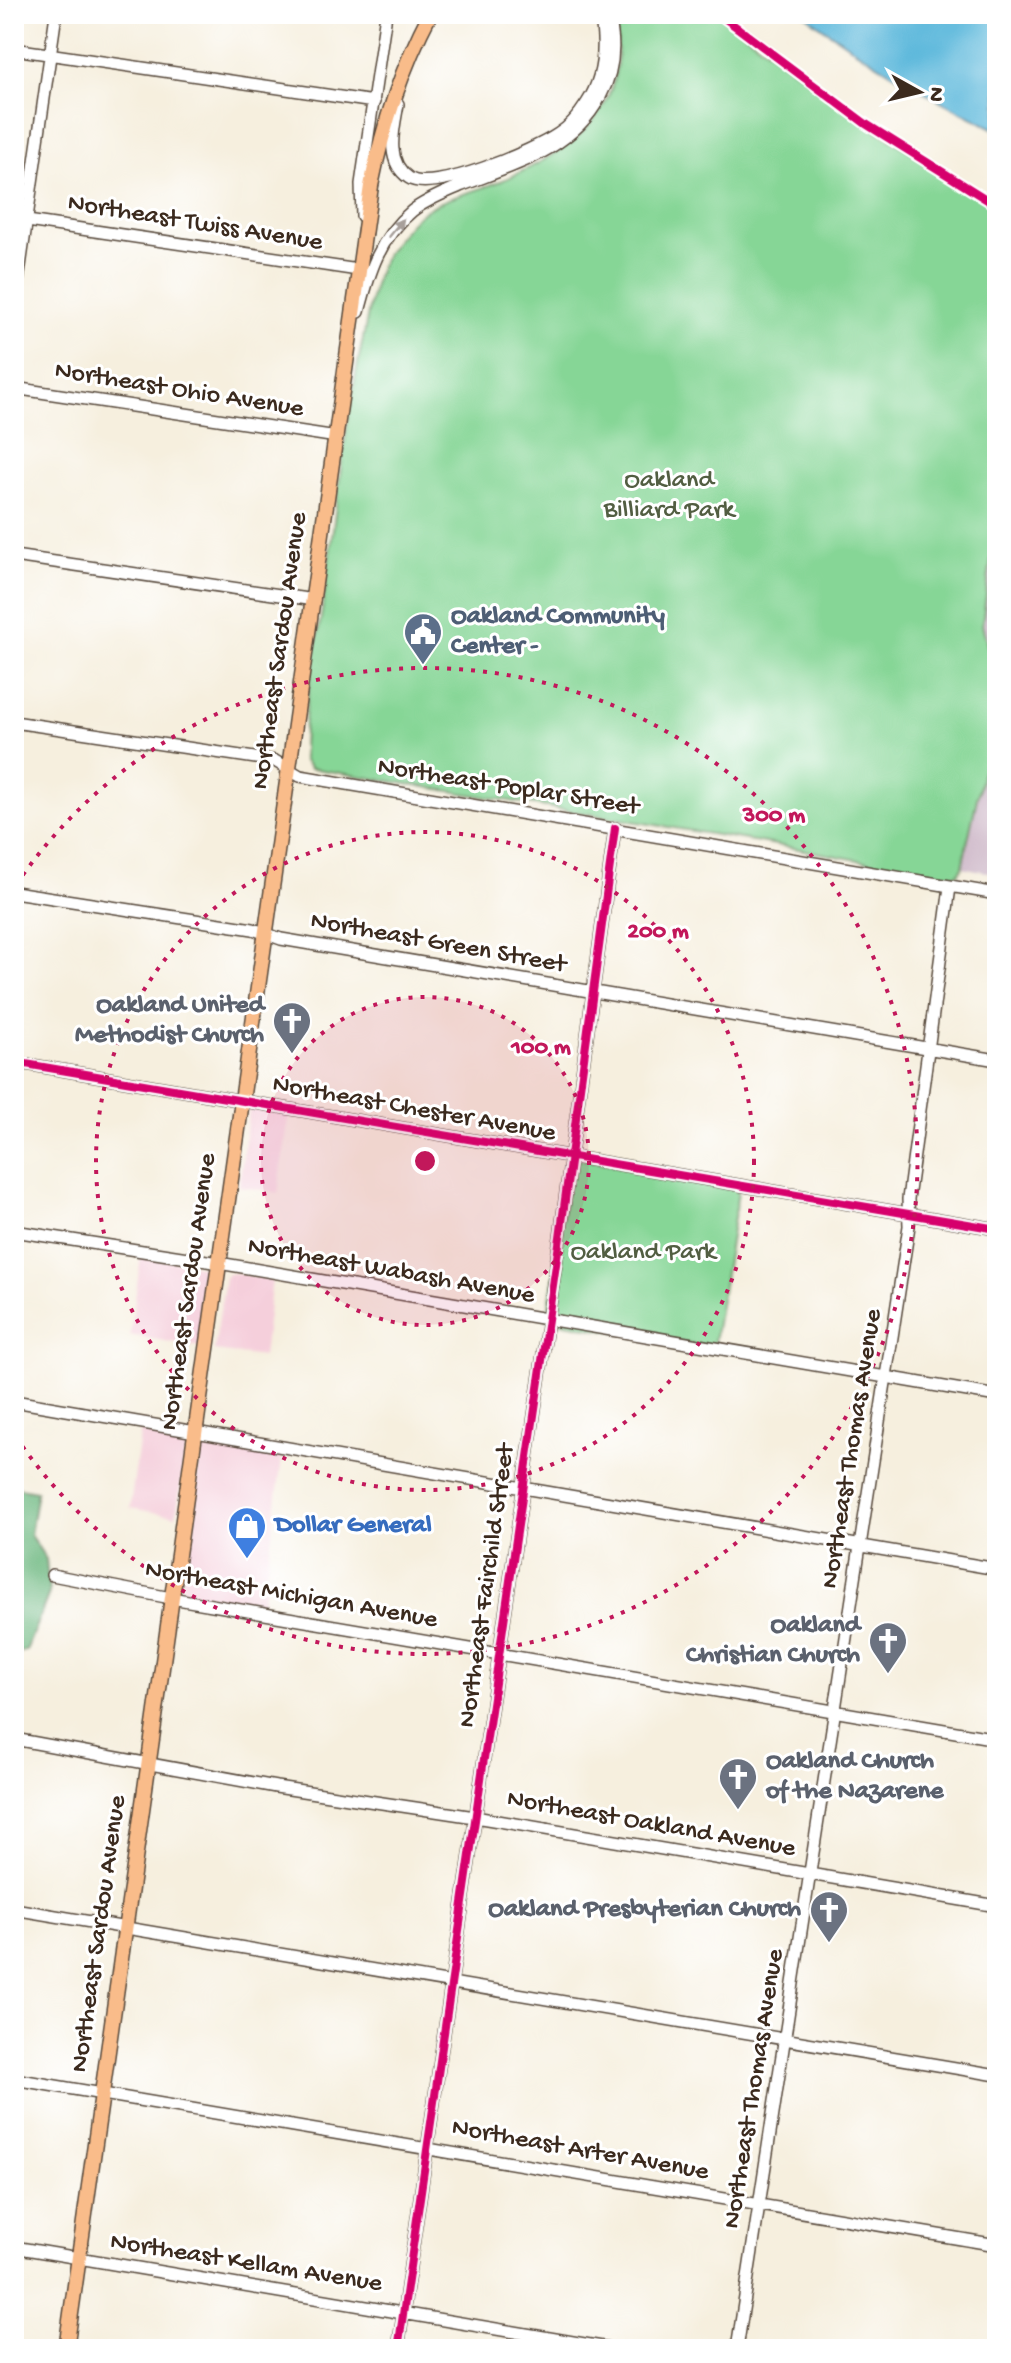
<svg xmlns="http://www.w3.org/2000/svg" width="1011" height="2363" font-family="'Gochi Hand',sans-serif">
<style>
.built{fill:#f5cfdb}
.industrial{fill:#d1bdcc}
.green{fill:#86d696;stroke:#60805a;stroke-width:2}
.forest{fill:#6cb77f;stroke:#54704e;stroke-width:2}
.water{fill:#5eb9dc;stroke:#4c727d;stroke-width:2}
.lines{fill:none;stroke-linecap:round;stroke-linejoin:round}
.stream{stroke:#5eb9dc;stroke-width:3}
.minor-casing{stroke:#57483b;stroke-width:14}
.major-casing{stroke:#57483b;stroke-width:17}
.minor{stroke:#fff;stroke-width:11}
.major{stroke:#f9bc8a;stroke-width:14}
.cycleway-casing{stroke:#fff;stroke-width:13}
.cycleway{stroke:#d6006c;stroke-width:8}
.oneway{fill:#a79f9a}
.ring{fill:none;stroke:#c2185b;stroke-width:4;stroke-dasharray:4 8}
.labels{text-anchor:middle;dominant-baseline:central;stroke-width:6;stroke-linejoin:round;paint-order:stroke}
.street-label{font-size:26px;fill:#3b2a1e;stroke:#fff}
.park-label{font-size:26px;fill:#525e42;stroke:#fff}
.service-label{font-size:26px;font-weight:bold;fill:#4e5e75;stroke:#fff;text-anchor:start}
.worship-label{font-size:26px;font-weight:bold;fill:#5b616d;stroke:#fff;text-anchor:end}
.shop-label{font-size:26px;font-weight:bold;fill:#366cbe;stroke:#fff;text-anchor:start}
.centre{fill:#c2185b;stroke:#fff;stroke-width:4}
.ring-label{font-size:24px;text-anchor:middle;font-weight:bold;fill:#c2185b;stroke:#fff;stroke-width:6;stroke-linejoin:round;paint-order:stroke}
</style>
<rect width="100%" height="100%" fill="#fff"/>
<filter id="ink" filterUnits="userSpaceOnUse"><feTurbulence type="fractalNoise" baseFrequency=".0125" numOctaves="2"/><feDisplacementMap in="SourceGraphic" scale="16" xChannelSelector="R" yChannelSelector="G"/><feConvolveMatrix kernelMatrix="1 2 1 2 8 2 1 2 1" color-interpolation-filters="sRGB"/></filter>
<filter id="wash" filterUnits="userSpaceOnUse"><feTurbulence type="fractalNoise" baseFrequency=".006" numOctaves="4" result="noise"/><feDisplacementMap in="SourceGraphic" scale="32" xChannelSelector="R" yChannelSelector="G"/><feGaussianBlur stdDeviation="1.8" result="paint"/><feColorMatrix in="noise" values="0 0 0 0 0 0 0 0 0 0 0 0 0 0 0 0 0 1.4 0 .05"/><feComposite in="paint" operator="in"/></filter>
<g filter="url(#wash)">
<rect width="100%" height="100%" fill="#f6efde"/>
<path class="built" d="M255,1109L289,1115L278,1193L239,1186L248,1116L250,1111Z
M141,1255L204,1267L208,1270L210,1275L200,1347L130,1335Z
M236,1273L272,1280L263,1357L214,1351L225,1278L228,1274Z
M141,1427L180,1433L185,1436L187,1443L176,1516L130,1508Z
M204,1440L283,1452L262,1608L191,1595L185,1592L182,1585L201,1447Z"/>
<path class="industrial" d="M997,516V707L990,656L982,625Z
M997,707V874L962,867Z"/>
<path class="green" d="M614,14H719L866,124L997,206V516L982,625L990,656L997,707L962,867L958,874L949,875L924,872L771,844L310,768L303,760C302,711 317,648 324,598C336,510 345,421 364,334C370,304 374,268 394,243C403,233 411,219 423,212C447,196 475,192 501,181C579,148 633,106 614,14Z
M571,1157L739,1186L713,1348L547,1320Z"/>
<path class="forest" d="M14,1487L37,1491L30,1535L46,1559L49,1593L26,1651L14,1654L16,1611Z"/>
<path class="water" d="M804,14H997V130C927,96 866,60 804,14Z"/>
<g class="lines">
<path class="stream" d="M14,1554L17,1556L14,1577"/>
</g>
</g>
<g filter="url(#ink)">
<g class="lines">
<g class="minor-casing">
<path id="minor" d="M14,49L374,102
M398,104C394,128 384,161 409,178C432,194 535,150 558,134C570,127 580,114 587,103C605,76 606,45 600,14
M362,216L361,184L386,14
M14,219L365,271
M14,309L56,14
M359,312C369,273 379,238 412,211C426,200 444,193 460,186C513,165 572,150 600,97C614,71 616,42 608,14
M14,388L337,437
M14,556L314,600
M14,722L275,761L300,776L997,894
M14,892L253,929L281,939L997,1060
M14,1062L997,1229
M14,1231L207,1261L997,1396
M14,1401L997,1569
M52,1575L171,1598L997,1739
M14,1739L276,1787L475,1817L997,1906
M14,1909L997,2075
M14,2079L997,2245
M14,2247L614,2349
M398,2349L560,1237L615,828
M737,2349L909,1226L908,1199L950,887"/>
</g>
<g class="major-casing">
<path id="major" d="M66,2349L371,186C383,126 401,69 430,14"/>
</g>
<use href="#minor" class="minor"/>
<use href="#major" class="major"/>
<g class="cycleway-casing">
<path id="cycleway" d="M719,14L866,124L997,206
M14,1062L997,1229
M398,2349L560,1237L615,828"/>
</g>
<use href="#cycleway" class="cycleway"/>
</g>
<defs><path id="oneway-solid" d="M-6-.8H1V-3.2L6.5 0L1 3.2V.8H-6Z" transform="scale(2)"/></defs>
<use class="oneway" href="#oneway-solid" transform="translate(396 228) rotate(-50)"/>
</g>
<circle cx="425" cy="1161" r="164" fill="#c2185b" fill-opacity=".12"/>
<g class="ring">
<circle cx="425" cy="1161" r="164"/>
<circle cx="425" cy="1161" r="329"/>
<path d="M16 885A493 493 0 1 1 16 1437"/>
</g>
<defs>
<g id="civic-pin" transform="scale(2)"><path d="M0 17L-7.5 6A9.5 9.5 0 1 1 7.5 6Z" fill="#5c6f8a" stroke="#fff"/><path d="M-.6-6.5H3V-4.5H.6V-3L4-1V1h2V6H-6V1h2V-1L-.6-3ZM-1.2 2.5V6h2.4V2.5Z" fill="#fff"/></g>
<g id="church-pin" transform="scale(2)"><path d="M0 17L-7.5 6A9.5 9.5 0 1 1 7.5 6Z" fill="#6b7280" stroke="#fff"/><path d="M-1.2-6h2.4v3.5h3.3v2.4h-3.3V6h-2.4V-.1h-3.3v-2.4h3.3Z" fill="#fff"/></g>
<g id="shop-pin" transform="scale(2)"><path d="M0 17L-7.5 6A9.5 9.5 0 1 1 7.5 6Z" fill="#3f7fe0" stroke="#fff"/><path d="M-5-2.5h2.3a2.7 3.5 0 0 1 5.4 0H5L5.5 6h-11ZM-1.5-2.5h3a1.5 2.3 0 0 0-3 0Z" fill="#fff"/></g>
</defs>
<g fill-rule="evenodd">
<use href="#civic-pin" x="423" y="632"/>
<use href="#church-pin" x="292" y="1021"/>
<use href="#shop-pin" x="247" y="1526"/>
<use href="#church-pin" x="888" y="1641"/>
<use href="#church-pin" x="738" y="1777"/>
<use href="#church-pin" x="829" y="1910"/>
</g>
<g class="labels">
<g class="street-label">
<text transform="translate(195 224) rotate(9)">Northeast Twiss Avenue</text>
<text transform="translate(179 391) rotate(9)">Northeast Ohio Avenue</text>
<text transform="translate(281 651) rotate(-82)">Northeast Sardou Avenue</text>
<text transform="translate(508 788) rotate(9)">Northeast Poplar Street</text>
<text transform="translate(438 944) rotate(10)">Northeast Green Street</text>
<text transform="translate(414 1110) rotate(10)">Northeast Chester Avenue</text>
<text transform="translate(391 1272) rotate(10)">Northeast Wabash Avenue</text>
<text transform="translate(190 1292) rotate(-82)">Northeast Sardou Avenue</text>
<text transform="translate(853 1449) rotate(-81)">Northeast Thomas Avenue</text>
<text transform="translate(488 1586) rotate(-82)">Northeast Fairchild Street</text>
<text transform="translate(291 1596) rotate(10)">Northeast Michigan Avenue</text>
<text transform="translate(651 1825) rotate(10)">Northeast Oakland Avenue</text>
<text transform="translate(100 1934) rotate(-82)">Northeast Sardou Avenue</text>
<text transform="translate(755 2089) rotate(-81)">Northeast Thomas Avenue</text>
<text transform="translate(580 2151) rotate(10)">Northeast Arter Avenue</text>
<text transform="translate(246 2264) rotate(9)">Northeast Kellam Avenue</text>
</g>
<g class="park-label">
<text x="669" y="481">Oakland<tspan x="669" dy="30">Billiard Park</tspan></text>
<text x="643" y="1253">Oakland Park</text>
</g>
<g class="service-label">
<text x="451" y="617">Oakland Community<tspan x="451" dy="30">Center -</tspan></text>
</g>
<g class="worship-label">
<text x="264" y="1006">Oakland United<tspan x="264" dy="30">Methodist Church</tspan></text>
<text x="860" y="1626">Oakland<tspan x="860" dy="30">Christian Church</tspan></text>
<text x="766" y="1762" text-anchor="start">Oakland Church<tspan x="766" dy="30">of the Nazarene</tspan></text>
<text x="801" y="1910">Oakland Presbyterian Church</text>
</g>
<g class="shop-label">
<text x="275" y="1526">Dollar General</text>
</g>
</g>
<circle cx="425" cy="1161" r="12" class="centre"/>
<g class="ring-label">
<text x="774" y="821">300 m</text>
<text x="658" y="937">200 m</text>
<text x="541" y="1053">100 m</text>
</g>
<rect width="1011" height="2363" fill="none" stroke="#fff" stroke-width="48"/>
<g transform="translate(919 92) rotate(98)" stroke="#ffffff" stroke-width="6" paint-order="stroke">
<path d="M0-6L14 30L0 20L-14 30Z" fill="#3b2a1e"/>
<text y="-12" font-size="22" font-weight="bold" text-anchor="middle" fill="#3b2a1e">N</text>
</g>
</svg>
